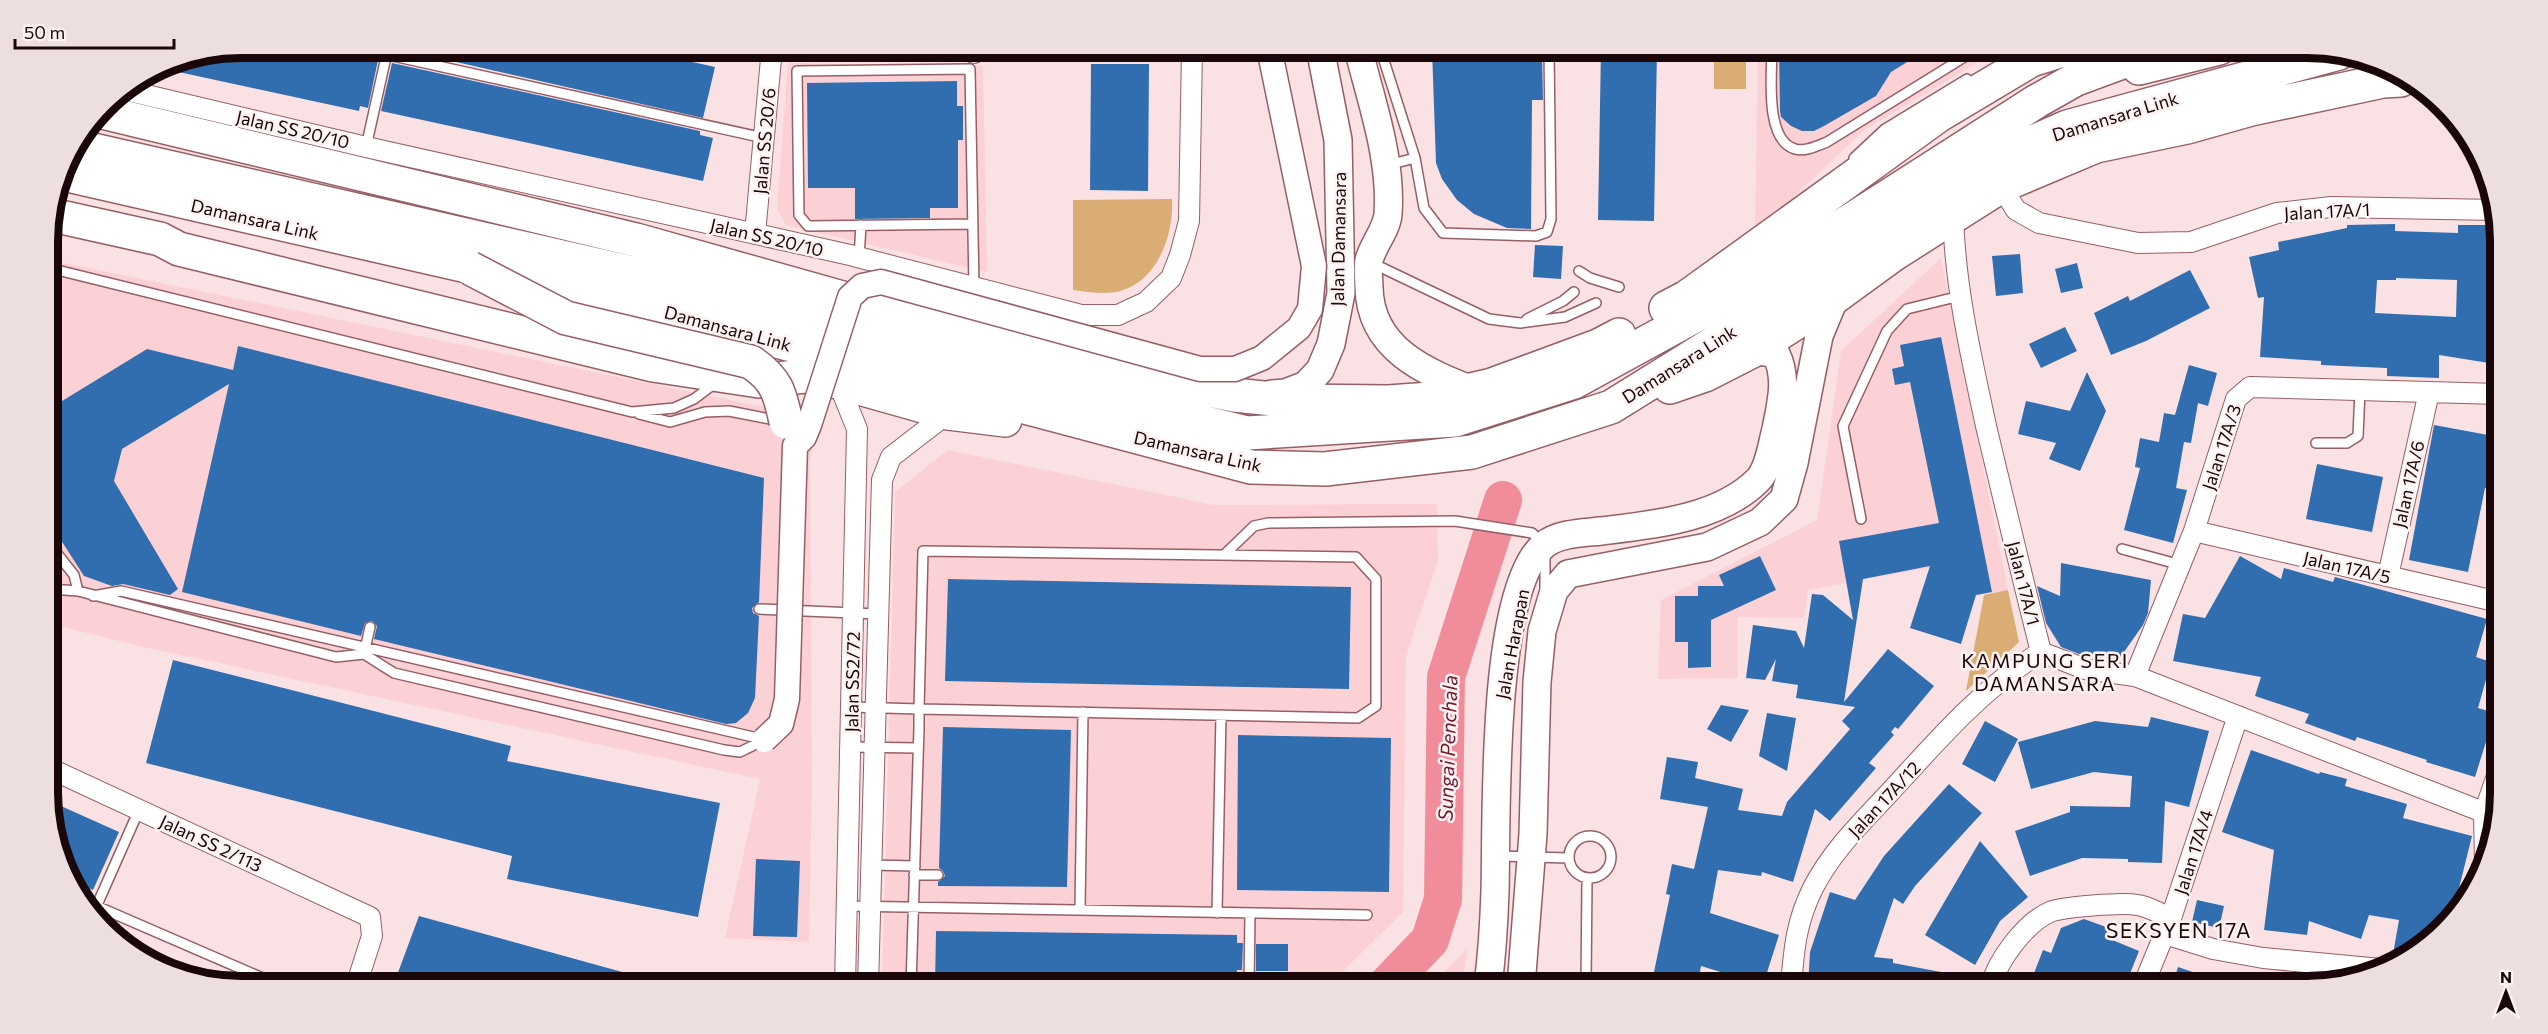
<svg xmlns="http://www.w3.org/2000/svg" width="2548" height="1034" font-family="Commissioner,sans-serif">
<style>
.built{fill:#fcd1d5}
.green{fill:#daad75}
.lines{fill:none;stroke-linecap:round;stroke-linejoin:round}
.river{stroke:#f18d9a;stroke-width:38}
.building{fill:#316eaf;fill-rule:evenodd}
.service-casing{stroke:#955f65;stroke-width:12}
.minor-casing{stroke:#955f65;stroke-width:22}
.secondary-casing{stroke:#955f65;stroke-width:30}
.motorway-casing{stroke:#955f65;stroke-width:36}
.service{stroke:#fff;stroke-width:9}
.minor{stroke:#fff;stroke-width:20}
.secondary{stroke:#fff;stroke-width:27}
.motorway{stroke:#fff;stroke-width:33}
.tertiary-bridge-casing{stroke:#955f65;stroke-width:27;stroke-linecap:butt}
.motorway-bridge-casing{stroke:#955f65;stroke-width:36;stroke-linecap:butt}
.tertiary-bridge{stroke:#fff;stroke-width:24}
.motorway-bridge{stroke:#fff;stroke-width:33}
.labels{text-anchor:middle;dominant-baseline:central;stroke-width:5;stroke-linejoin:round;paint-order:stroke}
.street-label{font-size:18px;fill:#1a0709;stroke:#fff2f3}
.neighbourhood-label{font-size:20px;letter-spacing:1.5px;fill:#1a0709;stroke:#fff2f3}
.water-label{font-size:20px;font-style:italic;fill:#711a2d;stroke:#fff2f3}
.quarter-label{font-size:21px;letter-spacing:1.5px;fill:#1a0709;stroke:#fff2f3}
.rim{fill:none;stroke:#1a0709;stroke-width:8}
</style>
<rect width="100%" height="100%" fill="#fae1e3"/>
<path class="built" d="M1758,48H2002L1863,131L1755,234Z
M788,63L983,66L987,272L786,225L777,209Z
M1941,258L2008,590L1953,601L1945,565L1808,590L1804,618L1738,617V678L1658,679L1661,600L1817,520L1841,351Z
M49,260L823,419L810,458L812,782L809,942L725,938L760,779L139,646L51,624Z
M948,450L1214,505L1437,504L1438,561L1406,656L1403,912L1328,986H882L895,492Z
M1468,948L1462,986H1431Z"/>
<path class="green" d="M1714,48H1746V89H1714Z
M1172,199C1174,234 1158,281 1120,291C1106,295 1088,292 1073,290V200Z
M2008,590L2019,642L1966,691L1984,595Z"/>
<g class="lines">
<path class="river" d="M1386,986L1430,940L1443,899L1446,677L1503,500"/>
</g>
<path class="building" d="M242,48H291L337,58L338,48H350L355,54L378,60L368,108L360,106L359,111L160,68L168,63Z
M395,48H629L715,67L703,118Z
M1601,48H1657L1654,221L1598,220Z
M1779,48H1930L1891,72L1876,96L1824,126L1814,131H1802L1791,126L1781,117L1780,111Z
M1432,49L1542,55L1543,100H1532L1531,229L1507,228L1474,214L1457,200L1442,179L1436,163Z
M392,63L700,131V135L713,138L703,181L381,111Z
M1091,64H1149L1148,191L1090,190Z
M957,81V106H963V140H958V208H930V218L855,219V188H808L807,83Z
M2395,224V231L2458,233V225H2498L2499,304L2489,363L2439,355V378L2387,376V368L2321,365V361L2260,357L2264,297L2258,298L2249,257L2279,250L2278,242L2347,228V225ZM2396,278L2457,280L2456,317L2375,313L2377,280H2396Z
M1535,245L1563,246L1561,279L1533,277Z
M2020,254L2023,293L1996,296L1992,256Z
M2077,263L2083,288L2061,293L2055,269Z
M2190,270L2210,308L2146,341L2111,355L2094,313L2128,296L2130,301Z
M2065,327L2077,351L2041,368L2029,344Z
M1941,337L1992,592L1976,595L1961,644L1910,628L1930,566L1863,579L1844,702L1888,649L1934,686L1898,729L1895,727L1891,732L1894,735L1869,763L1876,768L1830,821L1815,809L1793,882L1762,872L1761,876L1718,870L1710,913L1779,935L1763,985L1701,966L1698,982L1654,972L1670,895L1666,894L1672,864L1694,869L1708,807L1660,799L1667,757L1698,762L1695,778L1743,789L1738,810L1782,816L1787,802L1850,729L1842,721L1855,707L1796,698L1798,685L1772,681L1776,659L1765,680L1746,678L1753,625L1796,631L1804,648L1812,594L1823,595L1853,620L1839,541L1939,523L1910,382L1895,385L1892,369L1904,366L1900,345Z
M238,346L764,478L759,602L752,608L753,613L759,616L755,698L748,713L736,723L726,724L374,639L377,626L372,621L365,623L361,636L182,592L229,384L122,449L114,481L178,589L170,595L123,584L112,586L84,576L50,523L49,409L147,349L233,370Z
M2189,365L2217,373L2208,406L2198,403L2191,443L2184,442L2176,488L2187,490L2173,543L2124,530L2140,468L2135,467L2140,438L2159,442L2164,413L2175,415Z
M2087,372L2106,411L2080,471L2049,459L2056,443L2018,434L2026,401L2070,411Z
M2434,425L2499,437L2490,489L2485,488L2468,572L2409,560Z
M2317,464L2383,477L2372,532L2306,519Z
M1760,556L1776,590L1711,620V667L1688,668V642H1675V596H1698V586H1724L1719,575Z
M2240,556L2281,579L2284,568L2333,582L2335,577L2487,619L2476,657L2491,662L2478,708L2495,713L2475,777L2426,762L2427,760L2357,737L2355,741L2305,723L2309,714L2255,696L2261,677L2173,661L2183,614L2205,618Z
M2061,563L2151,580L2148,613L2143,625L2119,659L2079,654L2061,647L2046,623L2037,586L2060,596Z
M948,579L1351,587L1349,689L945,681Z
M173,660L511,746L507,761L720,803L698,917L507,879L512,856L146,763Z
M1721,705L1749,710L1731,742L1707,729Z
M1767,713L1796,718L1787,771L1759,756Z
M2151,717L2209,731L2189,807L2165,801L2162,863L2128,862V859L2082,858L2030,876L2015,831L2070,812V806L2130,807L2132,776L2094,772L2031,789L2018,742L2095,721L2148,727Z
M1985,721L2018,739L1995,782L1962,764Z
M943,727L1071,730L1067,887L938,886V882L945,876L943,871L939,868Z
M1238,735L1391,738L1389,892L1237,890Z
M2251,750L2319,774L2320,772L2347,779L2345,786L2407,804L2403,818L2472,836L2455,904L2463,905L2460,910L2424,946L2406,956L2393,954L2399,920L2369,915L2361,939L2309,921L2307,935L2264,930L2274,850L2222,832Z
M1949,784L1982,813L1915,886L1903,904L1894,898L1874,957L1893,959V963L1968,977V986H1808L1810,952L1830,892L1855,900L1884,856Z
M52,802L119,832L93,890L78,884L52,830Z
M1980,841L2028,897L2000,921L1975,965L1925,935Z
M756,859L800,861L797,937L753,936Z
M2197,900L2224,906L2219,928L2192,922Z
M419,916L655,981V986H393Z
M2084,919L2109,928L2105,937L2139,951L2125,986H2029L2043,950L2051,953L2061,928Z
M936,931L1237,935V943H1243L1242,970H1237V986H935Z
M1256,944H1288V971H1256Z
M2178,967L2225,983L2224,986H2172Z"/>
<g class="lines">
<g class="service-casing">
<path id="service" d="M357,48L764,138
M1380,48L1415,158L1424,208L1443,233L1536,236L1547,232L1551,219L1549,48
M1772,48C1772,73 1764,140 1795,149C1805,152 1817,146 1827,142L1979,48
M1997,48L2004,58
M772,51L1192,55
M366,147L388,48
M1854,158L1885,129L1967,79
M1388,165L1415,158
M972,224L808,226L799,215L797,71L970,69L974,287
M859,258L861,225
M1372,263L1489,319L1520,323L1565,317L1596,303
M49,268L632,412L674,408L694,399L714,384
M1579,271L1590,278L1619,287
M1527,319L1563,301L1574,292
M639,414L670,422L705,412L729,411L780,421
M2316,443H2347L2358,436L2360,390
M1861,519L1843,426L1887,331L1907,309L1960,296
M50,540L55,551L74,575L78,591
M2122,549L2181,565
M1224,555L1254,526L1268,523L1455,521L1532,533L1543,543
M50,566L55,551
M50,589L78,591L336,657L364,654
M1545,593V556
M93,596L121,591L762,739
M759,609L878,614
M370,627L364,654L394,673L724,750L740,752L762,741
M851,707L919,709L1358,718L1376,706V579L1356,557L923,551L919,709V728L911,986
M850,747L918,748
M1569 857a21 21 0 1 1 42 0a21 21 0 1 1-42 0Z
M1497,856L1569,858
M870,865L915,866
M914,875H938
M87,902L281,986
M846,906L1367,915
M1080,910L1083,712
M1217,913L1221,715
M93,914L139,810
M1249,986L1250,913
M1586,986L1587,878"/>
</g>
<g class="minor-casing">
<path id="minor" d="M974,53V48
M125,90L366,147L850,255L1081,315H1118L1146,302L1171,278L1180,255L1189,221L1192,48
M2001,186L2016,210L2039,223L2138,243L2191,242L2277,213L2331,207L2497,210
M1953,215C1955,287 1971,356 1986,426C2004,501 2022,577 2041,652
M755,234L772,48
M838,382L857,429L845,986
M2194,531L2499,602
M2388,576L2429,392
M2041,652L2085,669L2135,676L2496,817
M2135,676L2194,531L2236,399L2250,387L2499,394
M51,769L370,917L372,936L356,986
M2485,863L2484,813L2500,767
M2165,934L2213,949L2263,958L2381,969
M868,986L882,480L891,457L948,413
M1791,986C1794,949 1796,922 1813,888C1832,851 1862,822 1890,792C1937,741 1982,688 2041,652
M1991,986C1997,961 2025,923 2050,912C2061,907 2123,902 2137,905C2148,906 2160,914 2171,918
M2143,986L2171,918L2238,716"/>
</g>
<g class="secondary-casing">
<path id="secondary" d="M1358,48C1371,101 1392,158 1388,214C1387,229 1373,245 1369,260C1367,268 1369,279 1369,287C1370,349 1425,372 1475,391
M1272,394L1285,393L1306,385L1320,370L1331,344L1341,293L1338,140L1320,48
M1488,986C1492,954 1494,923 1495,891C1497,821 1490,590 1544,545C1559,533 1583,533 1601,531C1652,525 1719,519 1758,480C1769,469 1772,444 1776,429C1781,404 1788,378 1776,354L1754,350
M1521,986L1533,834L1537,682L1542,631L1554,591L1568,574L1707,547L1760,522L1784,499L1794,463L1819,336L1835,297"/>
</g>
<g class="motorway-casing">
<path id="motorway" d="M2139,68L2219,48
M102,112L636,240L899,314L1116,370L1234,395L1294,401L1388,402L1431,399L1492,385L1598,346L1619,335
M76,146L667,281L1149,409L1247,433L1455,420L1574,382L1742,290L2037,101L2076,79L2160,48
M63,174L660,310L1251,467L1325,469L1472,452L1611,407L1727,335L1910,208L1995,159L2067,127L2339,53
M52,215L160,239L179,249L653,365L759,381L805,376L838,382L948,413L1005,420
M1666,308L1687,297L1939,115L2031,60L2069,48
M1670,387L1705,375L1754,350L1835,297L1894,254L2001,186L2096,146L2187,127L2251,109L2383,81L2401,80"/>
</g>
<use href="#service" class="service"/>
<use href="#minor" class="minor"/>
<use href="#secondary" class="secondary"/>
<use href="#motorway" class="motorway"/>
<g class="tertiary-bridge-casing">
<path id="tertiary-bridge" d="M764,740L781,724L787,699L795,446L804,437L809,425L850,297L862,286L881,282L1200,369H1235L1262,358L1299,328L1310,309L1314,266L1269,48"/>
</g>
<g class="motorway-bridge-casing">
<path id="motorway-bridge" d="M470,268L566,318L751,362C777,380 780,393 786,422"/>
</g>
<use href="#tertiary-bridge" class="tertiary-bridge"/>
<use href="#motorway-bridge" class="motorway-bridge"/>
</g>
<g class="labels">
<g class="street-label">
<text transform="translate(2115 116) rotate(-17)">Damansara Link</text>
<text transform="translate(293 129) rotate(13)">Jalan SS 20/10</text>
<text transform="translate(764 141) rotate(-85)">Jalan SS 20/6</text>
<text transform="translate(2327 211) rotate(-3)">Jalan 17A/1</text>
<text transform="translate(255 219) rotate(13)">Damansara Link</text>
<text transform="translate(767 237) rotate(13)">Jalan SS 20/10</text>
<text transform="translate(1338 239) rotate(-89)">Jalan Damansara</text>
<text transform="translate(728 328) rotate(15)">Damansara Link</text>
<text transform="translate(1679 364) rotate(-32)">Damansara Link</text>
<text transform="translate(2221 447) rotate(-72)">Jalan 17A/3</text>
<text transform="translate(1198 451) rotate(13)">Damansara Link</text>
<text transform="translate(2408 484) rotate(-77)">Jalan 17A/6</text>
<text transform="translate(2347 567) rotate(13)">Jalan 17A/5</text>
<text transform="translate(2024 583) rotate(76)">Jalan 17A/1</text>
<text transform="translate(1512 644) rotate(-79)">Jalan Harapan</text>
<text transform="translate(852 682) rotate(-89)">Jalan SS2/72</text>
<text transform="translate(1884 799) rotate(-47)">Jalan 17A/12</text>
<text transform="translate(211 843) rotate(25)">Jalan SS 2/113</text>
<text transform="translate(2193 852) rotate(-72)">Jalan 17A/4</text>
</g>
<g class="neighbourhood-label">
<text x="2045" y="660">KAMPUNG SERI<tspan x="2045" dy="23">DAMANSARA</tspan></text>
</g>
<g class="water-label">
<text transform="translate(1447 748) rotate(-88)">Sungai Penchala</text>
</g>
<g class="quarter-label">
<text x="2179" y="929">SEKSYEN 17A</text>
</g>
</g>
<path d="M0 0H2548V1034H0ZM241 58H2307A183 183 0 0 1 2490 241V793A183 183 0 0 1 2307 976H241A183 183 0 0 1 58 793V241A183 183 0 0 1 241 58Z" fill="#eddfe0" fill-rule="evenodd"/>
<path class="rim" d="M241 58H2307A183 183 0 0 1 2490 241V793A183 183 0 0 1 2307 976H241A183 183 0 0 1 58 793V241A183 183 0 0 1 241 58Z"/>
<g transform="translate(2506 992)" stroke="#fff2f3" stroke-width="4.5" paint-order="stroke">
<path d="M0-4.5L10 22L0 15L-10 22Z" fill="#1a0709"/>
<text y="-9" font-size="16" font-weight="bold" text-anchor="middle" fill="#1a0709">N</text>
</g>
<path d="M15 39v9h159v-9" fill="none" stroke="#1a0709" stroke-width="3"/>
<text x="24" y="39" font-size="18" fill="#1a0709" stroke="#fff2f3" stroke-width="4.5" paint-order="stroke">50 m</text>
</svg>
